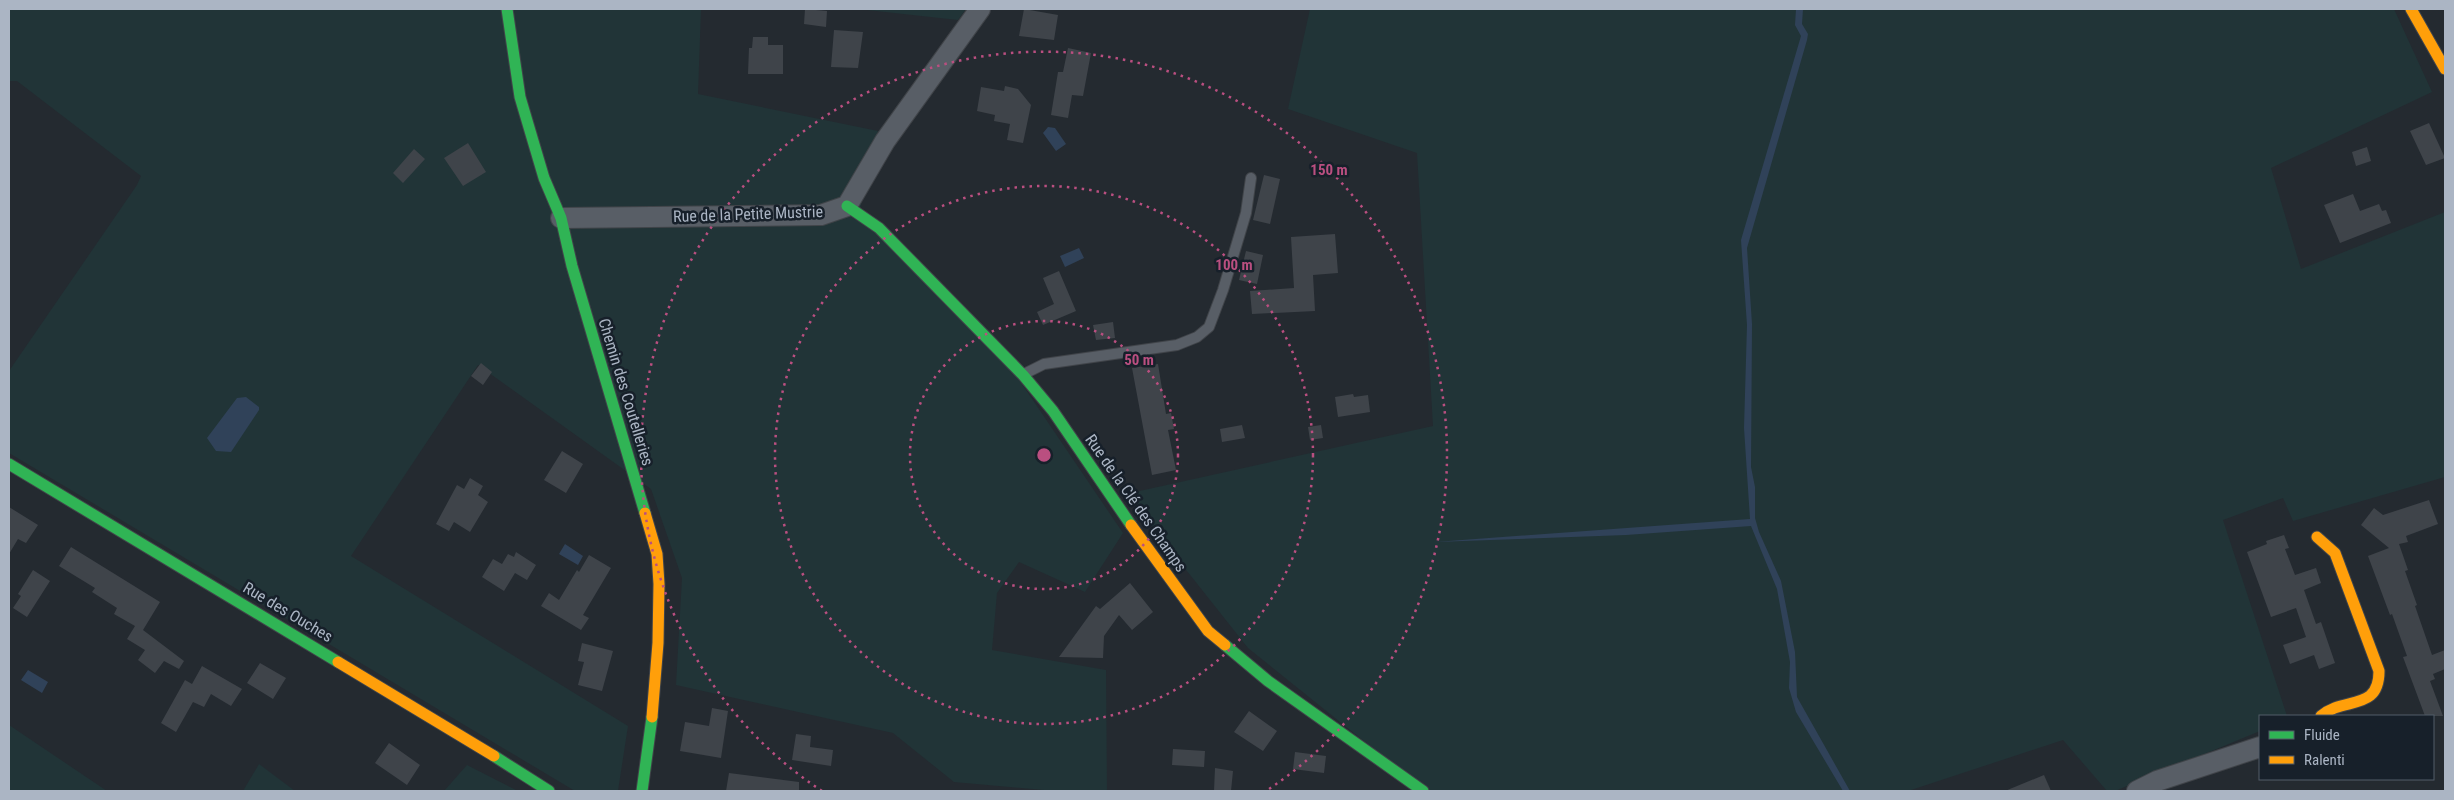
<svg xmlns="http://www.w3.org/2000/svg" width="2454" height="800" font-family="'Roboto Condensed',sans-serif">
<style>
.green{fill:#213437}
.water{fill:#304259}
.building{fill:#3f444a}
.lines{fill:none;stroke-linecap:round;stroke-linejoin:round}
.lane-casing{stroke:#404449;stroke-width:12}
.street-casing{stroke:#404449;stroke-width:22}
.fast-casing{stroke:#404449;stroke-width:13}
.slow-casing{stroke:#404449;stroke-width:13}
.lane{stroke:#585e66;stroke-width:10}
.street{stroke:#585e66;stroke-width:20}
.fast{stroke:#30b455;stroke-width:11}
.slow{stroke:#ff9f0a;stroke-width:11}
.ring{fill:none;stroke:#ba4f80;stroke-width:2.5;stroke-dasharray:2.5 5}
.labels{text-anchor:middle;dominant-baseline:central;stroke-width:5;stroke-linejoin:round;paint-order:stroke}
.street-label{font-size:16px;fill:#abb5c4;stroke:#17202a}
.centre{fill:#ba4f80;stroke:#17202a;stroke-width:2.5}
.ring-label{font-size:15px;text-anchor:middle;font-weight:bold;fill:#ba4f80;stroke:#17202a;stroke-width:5;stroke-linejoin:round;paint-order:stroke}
</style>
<rect width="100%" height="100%" fill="#242a30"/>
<path class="green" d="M9,9H701L698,94L878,131L859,214L1011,368L1123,533L1085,592L1019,562L997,593L992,650L1106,670L1107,791H1055L954,782L893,733L676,685L682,578L651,489L478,365L351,556L628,726L618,791H575L9,453V371L137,185L141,176L17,81H9Z
M858,9H966L958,20Z
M1310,9H2394L2432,92L2271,168L2301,269L2445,212V477L2293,521L2283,498L2223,520L2287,716H2260V731L2115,791H2107L2063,740L1908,791H1426L1248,648L1126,494L1433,426L1417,153L1288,109Z
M9,725L107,791H9Z
M259,764L295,791H243Z
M467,765L518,791H444Z"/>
<path class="water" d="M1796,9H1803L1802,24L1808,34L1807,40L1747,248L1752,324L1751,467L1755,487V518L1759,532L1781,581L1795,652L1797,697L1850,791H1843L1796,712L1789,688L1790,662L1777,589L1751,526L1626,535L1435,542L1750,519L1744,428L1747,325L1741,240L1801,36L1795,25Z
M1048,127L1055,128L1066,144L1056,151L1043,133Z
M1079,248L1084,258L1065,267L1060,256Z
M246,397L259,407V410L231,452L216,451L207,438L237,398Z
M565,544L583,556L578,565L559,554Z
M28,670L48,682L42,693L21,680Z"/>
<path class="building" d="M805,9L827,11L826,27L804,24Z
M1024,9L1058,15L1054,40L1019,36Z
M834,30L863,32L858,68L831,67Z
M753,37H768V45H783V74H748L749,48H752Z
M1068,48L1091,53L1083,96L1072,95L1068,118L1051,115L1058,72H1063Z
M1005,86L1018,89L1031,105L1023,143L1007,140L1010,124L994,121L995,115L977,111L981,87L1004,91Z
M2429,123L2445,158L2426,165L2410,131Z
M468,143L486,172L463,186L444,158Z
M2367,147L2371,161L2356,166L2352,152Z
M414,149L425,159L403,183L393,173Z
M1264,175L1280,179L1270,224L1253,220Z
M2353,194L2360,211L2379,204L2382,211L2386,210L2391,223L2340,243L2324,205Z
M1335,234L1338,273L1313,275L1315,311L1252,314L1250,291L1294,288L1291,237Z
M1246,251L1263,255L1257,284L1239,280Z
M1059,271L1076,311L1043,325L1037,312L1054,304L1043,278Z
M1113,322L1115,338L1096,340L1093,325Z
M481,363L492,372L483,385L471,376Z
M1158,364L1166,414L1171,413L1174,429L1168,430L1176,470L1152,475L1132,368Z
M1353,394L1354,397L1368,395L1370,412L1338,417L1335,397Z
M1242,425L1245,438L1222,442L1220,429Z
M1321,425L1323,438L1310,440L1308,427Z
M562,451L583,464L566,493L544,480Z
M470,478L483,486L478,495L488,502L470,532L454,522L449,531L436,524L457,485L464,489Z
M2429,500L2438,524L2406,536L2408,542L2399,544L2408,570L2405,571L2417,605L2415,606L2432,655L2445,650V669L2433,674L2435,679L2430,681L2443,716H2425L2403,657L2407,656L2392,614L2390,615L2368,556L2389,548L2361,525L2374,508L2383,515Z
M9,507L38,525L26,543L18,539L9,554Z
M2284,535L2289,548L2285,549L2295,575L2316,568L2321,583L2304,590L2316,624L2321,622L2335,663L2319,669L2314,655L2290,664L2283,645L2306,637L2296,608L2271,617L2247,552L2267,544L2266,541Z
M71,547L160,602L143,630L184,661L179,669L164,661L155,673L138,660L145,650L127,639L135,626L114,614L117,608L92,592L95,588L59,566Z
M516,552L536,565L527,580L515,573L504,591L482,577L493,559L502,564L508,554L514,557Z
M589,555L611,568L583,615L589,618L581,630L541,606L549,593L559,600L577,570L579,572Z
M33,570L50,581L27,617L13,608L21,596L18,594Z
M1130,583L1153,612L1132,630L1119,615L1104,636L1103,658L1059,657L1096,606L1100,609Z
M582,643L613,651L602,691L578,685L584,662L578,661Z
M260,663L286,678L273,699L247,683Z
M202,666L242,689L231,706L211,694L204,707L193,702L176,732L161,723L185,680L192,684Z
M712,708L728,711L721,758L680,751L685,722L709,726Z
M1249,711L1277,731L1263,751L1234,732Z
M796,734L811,736L810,747L833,750L831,766L792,760Z
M389,743L420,765L407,785L375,763Z
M1173,749L1205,751L1204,767L1172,765Z
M1295,752L1326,756L1324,773L1293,769Z
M1215,768L1233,771L1231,791H1214Z
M729,773L799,782V791H726Z
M2044,775L2051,791H2005Z"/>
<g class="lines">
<g class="lane-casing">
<path id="lane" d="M1024,374L1044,364L1177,345L1197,337L1209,327L1223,290L1246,213L1251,178"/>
</g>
<g class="street-casing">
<path id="street" d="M561,218L821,215L847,206L885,141L980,9
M2137,791L2157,781L2260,747"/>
</g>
<g class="fast-casing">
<path id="fast" d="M507,9L520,97L544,178L561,218L572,266L645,513
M847,206L879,228L1023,375L1053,411L1131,525
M9,464L338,662
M1225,645L1268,681L1423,791
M494,756L549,791
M642,791L652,717"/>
</g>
<g class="slow-casing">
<path id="slow" d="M2411,9L2445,69
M645,513L657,554L659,584L658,643L652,717
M1131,525L1208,631L1225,645
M2317,537L2335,553L2379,671C2379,712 2344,696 2321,716
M338,662L494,756"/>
</g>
<use href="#lane" class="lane"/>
<use href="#street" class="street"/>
<use href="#fast" class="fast"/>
<use href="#slow" class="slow"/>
</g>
<g class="ring">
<circle cx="1044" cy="455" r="134"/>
<circle cx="1044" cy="455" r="269"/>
<path d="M822 791A403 403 0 1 1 1266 791"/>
</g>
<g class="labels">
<g class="street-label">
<text transform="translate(748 214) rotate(-2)">Rue de la Petite Mustrie</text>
<text transform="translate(626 392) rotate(73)">Chemin des Coutelleries</text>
<text transform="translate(1136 503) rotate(55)">Rue de la Clé des Champs</text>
<text transform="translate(288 612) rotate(31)">Rue des Ouches</text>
</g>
</g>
<circle cx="1044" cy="455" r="8" class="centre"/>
<g class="ring-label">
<text x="1329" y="175">150 m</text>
<text x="1234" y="270">100 m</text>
<text x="1139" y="365">50 m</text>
</g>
<rect width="2454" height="800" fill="none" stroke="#abb5c4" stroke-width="20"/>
<rect x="2259" y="715" width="175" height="65" fill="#17202a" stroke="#525c68"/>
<rect x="2269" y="731" width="25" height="8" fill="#30b455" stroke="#525c68"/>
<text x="2304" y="740" font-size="15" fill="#abb5c4">Fluide</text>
<rect x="2269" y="756" width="25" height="8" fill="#ff9f0a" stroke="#525c68"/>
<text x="2304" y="765" font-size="15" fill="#abb5c4">Ralenti</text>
</svg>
